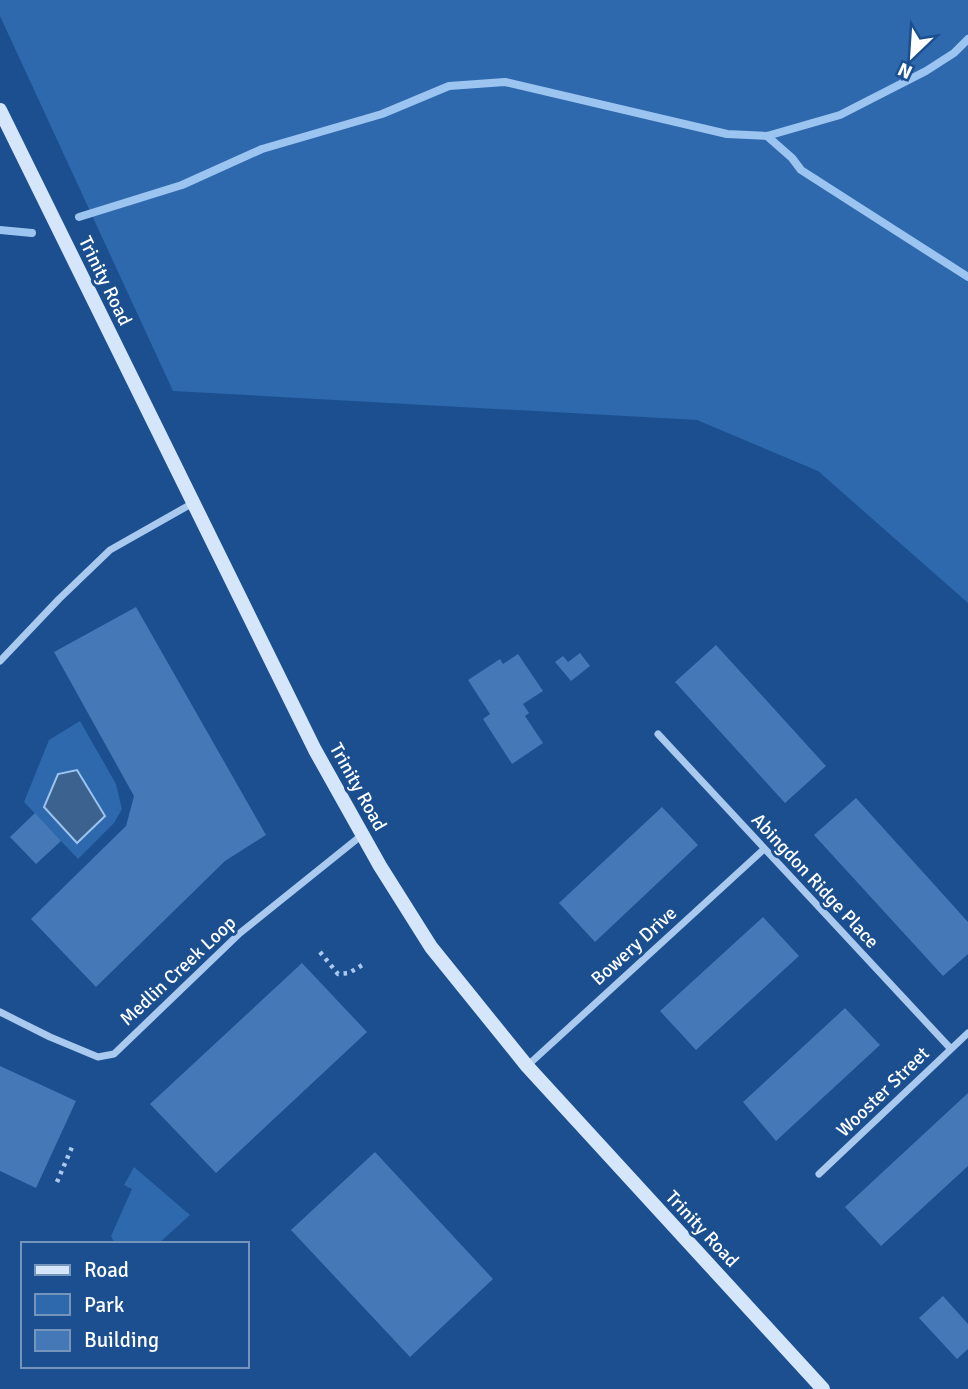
<svg xmlns="http://www.w3.org/2000/svg" width="968" height="1389" font-family="Signika,sans-serif">
<style>
.green{fill:#2e69ad}
.water{fill:#3c6290;stroke:#9cc4f0;stroke-width:2}
.lines{fill:none;stroke-linecap:round;stroke-linejoin:round}
.stream{stroke:#9cc4f0;stroke-width:8}
.building{fill:#4478b7}
.path{stroke:#a9c9ee;stroke-width:4.5;stroke-dasharray:3.5 5;stroke-linecap:butt}
.minor{stroke:#a9c9ee;stroke-width:7}
.secondary{stroke:#d6e6fa;stroke-width:14}
.labels{text-anchor:middle;dominant-baseline:central;stroke-width:6;stroke-linejoin:round;paint-order:stroke}
.street-label{font-size:19px;fill:#fff;stroke:#1b4f8f}
</style>
<rect width="100%" height="100%" fill="#1b4f8f"/>
<path class="green" d="M0,0H968V603L818,471L697,420L173,391L0,16Z
M80,721L116,784L122,809L114,823L78,859L24,802L49,740Z
M134,1167L190,1215L158,1244H115L111,1236L132,1189L124,1185Z"/>
<path class="water" d="M77,770L105,816L77,843L44,807L58,774Z"/>
<g class="lines">
<path class="stream" d="M767,136L792,158L801,170L968,277
M79,217L182,185L262,149L382,114L449,86L505,82L727,134L767,136L840,115L926,71L954,53L968,39
M0,230L32,233"/>
</g>
<path class="building" d="M136,607L266,835L225,861L96,987L31,919L126,826L134,796L54,652Z
M716,645L826,766L785,803L675,682Z
M580,653L590,666L571,681L555,662L563,656L568,662Z
M518,654L543,691L523,704L529,713L525,716L543,743L512,764L483,719L490,714L468,680L500,659L503,664Z
M856,798L968,922V954L943,976L814,835Z
M662,807L698,845L595,942L559,903Z
M35,813L61,841L36,864L10,837Z
M763,917L799,956L696,1050L660,1011Z
M302,963L367,1032L216,1173L150,1104Z
M845,1008L880,1045L776,1141L743,1102Z
M0,1066L76,1101L36,1188L0,1171Z
M968,1093V1166L881,1246L845,1207Z
M375,1152L493,1279L410,1357L291,1230Z
M943,1296L968,1324V1349L957,1359L919,1318Z"/>
<g class="lines">
<path class="path" d="M320,952L338,974L349,973L364,964
M57,1182L72,1147"/>
<path class="minor" d="M0,661L59,599L110,550L193,503
M658,734L951,1049
M0,1012L50,1037L98,1057L114,1054L240,933L362,835
M527,1066L763,850
M819,1174L968,1033"/>
<path class="secondary" d="M0,110L315,750L380,866L431,947L527,1066L823,1389"/>
</g>
<g class="labels">
<g class="street-label">
<text transform="translate(105 281) rotate(64)">Trinity Road</text>
<text transform="translate(358 787) rotate(61)">Trinity Road</text>
<text transform="translate(815 881) rotate(47)">Abingdon Ridge Place</text>
<text transform="translate(634 946) rotate(-42)">Bowery Drive</text>
<text transform="translate(178 971) rotate(-43)">Medlin Creek Loop</text>
<text transform="translate(883 1092) rotate(-44)">Wooster Street</text>
<text transform="translate(702 1229) rotate(47)">Trinity Road</text>
</g>
</g>
<rect x="21" y="1242" width="228" height="126" fill="#1b4f8f" stroke="#7695bc" stroke-width="2"/>
<rect x="35" y="1265" width="35" height="10" fill="#d6e6fa" stroke="#7695bc" stroke-width="2"/>
<text x="84" y="1277" font-size="21" fill="#ffffff">Road</text>
<rect x="35" y="1294" width="35" height="21" fill="#2e69ad" stroke="#7695bc" stroke-width="2"/>
<text x="84" y="1312" font-size="21" fill="#ffffff">Park</text>
<rect x="35" y="1330" width="35" height="21" fill="#4478b7" stroke="#7695bc" stroke-width="2"/>
<text x="84" y="1347" font-size="21" fill="#ffffff">Building</text>
<g transform="translate(912 56) rotate(205)" stroke="#1b4f8f" stroke-width="5" paint-order="stroke">
<path d="M0-5L12 26L0 18L-12 26Z" fill="#ffffff"/>
<text y="-10" font-size="19" font-weight="bold" text-anchor="middle" fill="#ffffff">N</text>
</g>
</svg>
